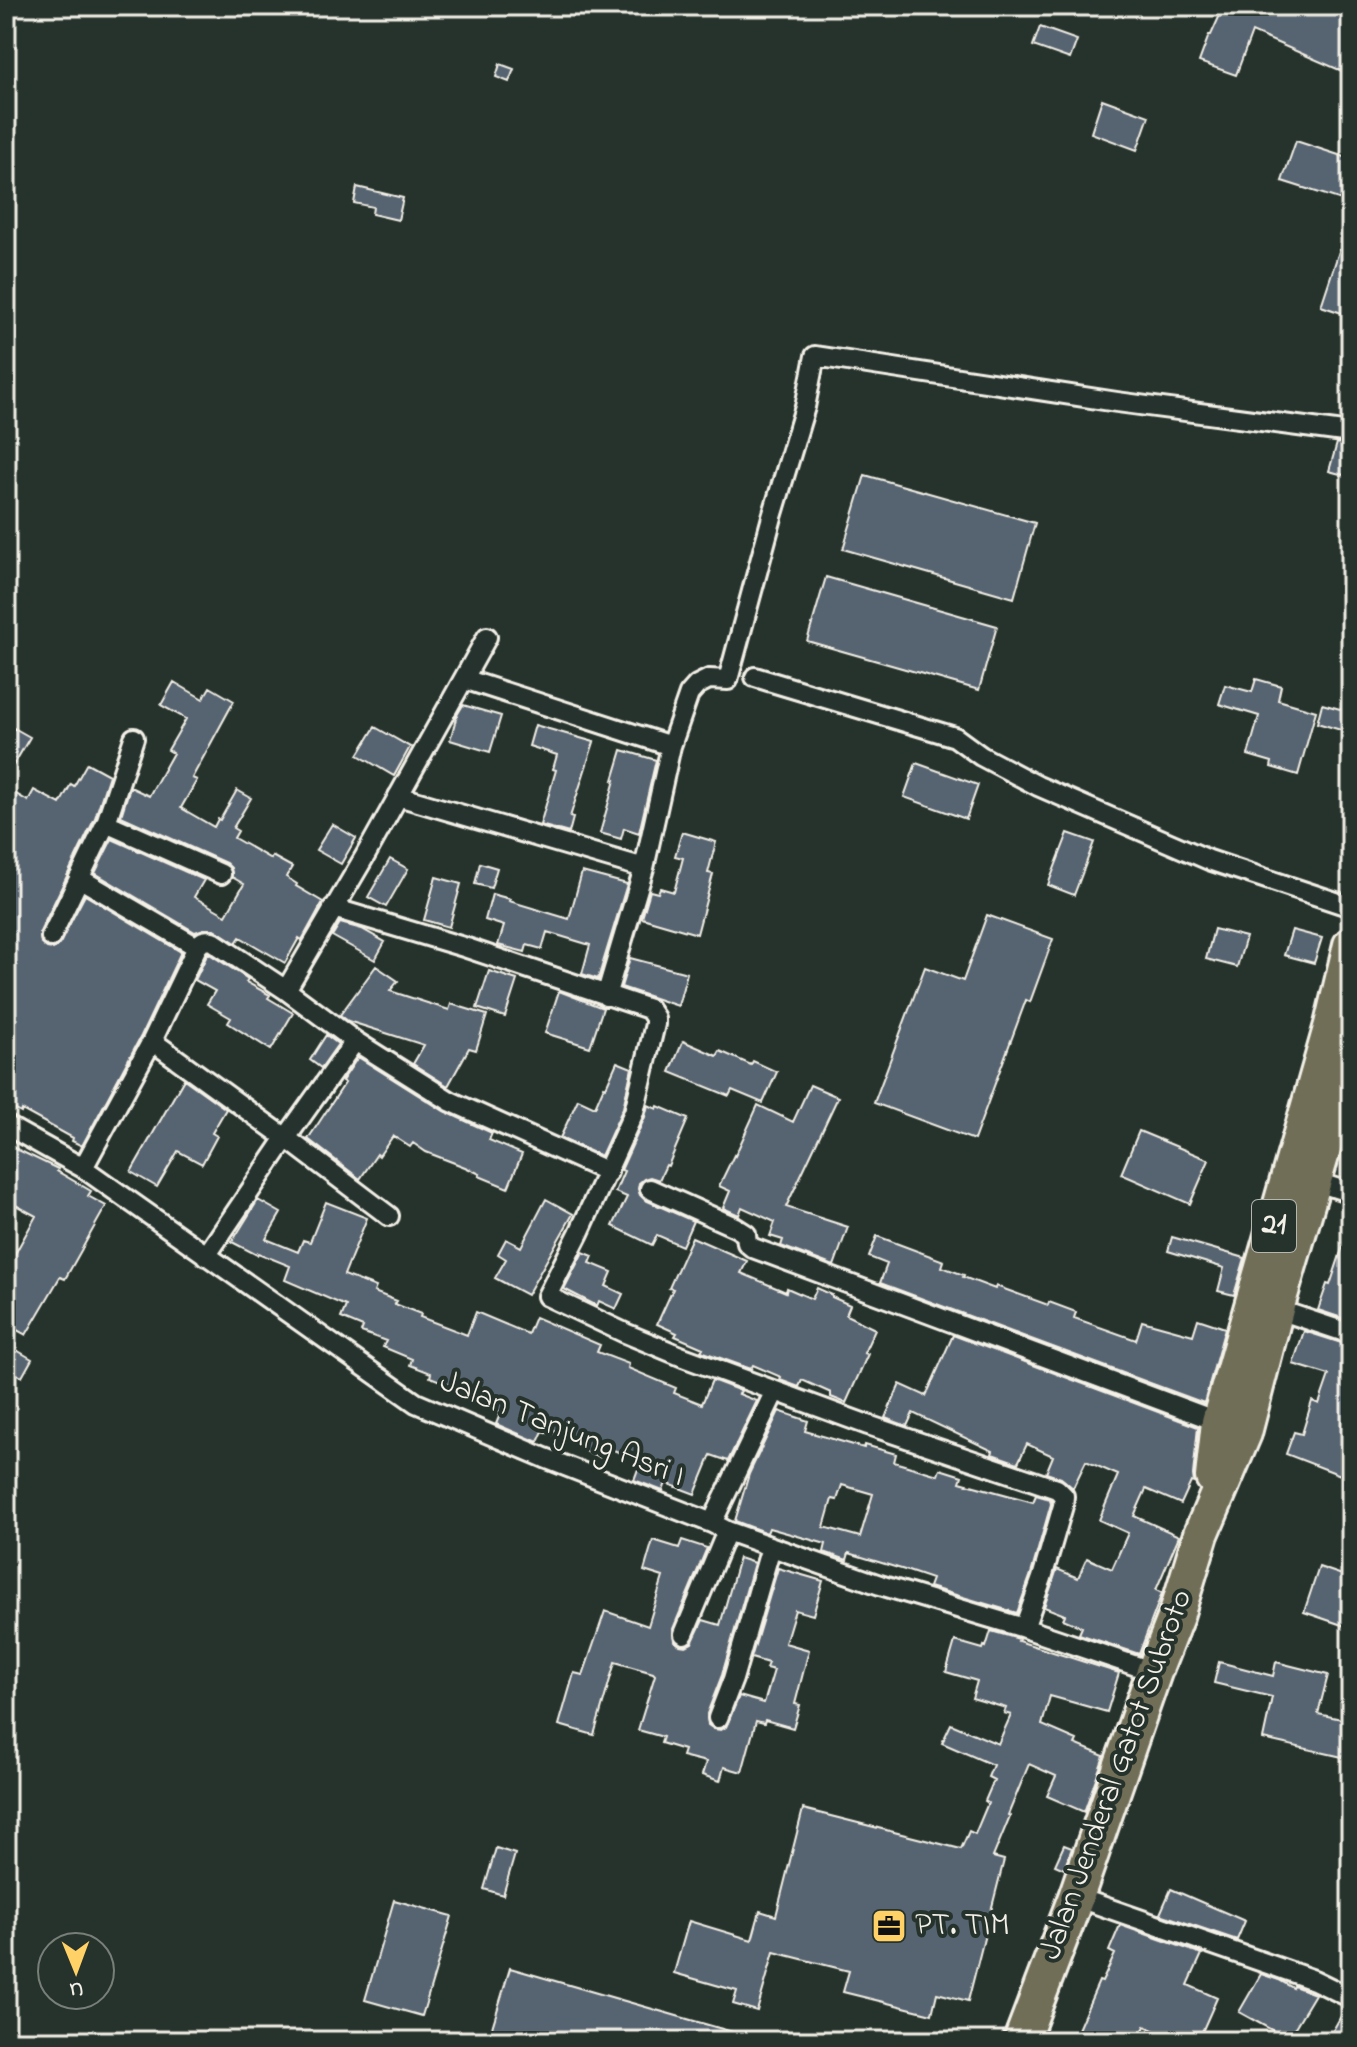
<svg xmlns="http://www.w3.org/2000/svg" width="1357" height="2047" font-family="'Indie Flower',sans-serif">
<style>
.building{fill:#566370;stroke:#f4f1e8;stroke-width:2;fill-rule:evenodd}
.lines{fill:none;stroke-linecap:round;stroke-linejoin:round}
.street-casing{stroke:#f4f1e8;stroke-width:24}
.highway-casing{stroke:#f4f1e8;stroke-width:40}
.street{stroke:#26332d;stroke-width:18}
.highway{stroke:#716e59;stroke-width:34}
.labels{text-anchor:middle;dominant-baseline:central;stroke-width:8;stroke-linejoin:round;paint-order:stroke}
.shield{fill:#26332d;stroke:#b6b8b0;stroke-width:2}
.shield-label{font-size:30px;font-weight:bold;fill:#f4f1e8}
.street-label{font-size:32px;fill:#f4f1e8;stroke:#26332d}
.poi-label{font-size:32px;fill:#f4f1e8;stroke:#26332d;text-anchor:start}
</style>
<rect width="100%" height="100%" fill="#26332d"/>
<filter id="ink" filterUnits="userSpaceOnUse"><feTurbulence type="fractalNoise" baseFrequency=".0125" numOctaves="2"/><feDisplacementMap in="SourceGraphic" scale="16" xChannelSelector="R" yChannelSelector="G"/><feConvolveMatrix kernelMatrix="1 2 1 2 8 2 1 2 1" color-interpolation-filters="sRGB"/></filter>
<g filter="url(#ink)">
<path class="building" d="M1224,6H1351V75L1252,32L1236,75L1199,62L1209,35H1211Z
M1040,27L1077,40L1070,59L1033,46Z
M500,64L514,69L509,82L496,77Z
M1102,99L1149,116L1137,150L1091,133Z
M1296,141L1351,159V203L1282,181Z
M357,187L403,198L398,220L372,214L373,207L354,203Z
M1348,224H1351V316L1321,306Z
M1337,443L1351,445V477L1329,471Z
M865,475L1035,523L1014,598L843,549Z
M826,577L997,626L979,690L807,641Z
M1256,679L1281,686L1278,700L1316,711L1298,775L1271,767L1272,762L1248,755L1259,716L1219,704L1225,685L1252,692Z
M174,682L203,699L210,687L234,701L192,778L197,780L181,808L214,827L218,819L220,820L237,790L251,798L233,828L238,831L234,838L271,859L272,856L292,867L286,877L297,884L296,886L323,902L302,940L299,938L285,963L240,937L236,943L214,929H204L195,932L95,873L112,839L204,880L194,897L226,915L244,884L232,877L231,868L226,863L121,816L130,787L149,796L173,753L168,750L186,719L161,705Z
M1322,704L1351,712V733L1317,723Z
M463,705L501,716L490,752L450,740L457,715Z
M535,725L594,742L570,817L573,818L569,833L540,825L556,770L553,769L557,755L529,746Z
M375,727L410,747L394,776L358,755Z
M14,728L30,737L6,778V741Z
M622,750L656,760L639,833L624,828L621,839L600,833L615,780H613Z
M87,763L109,775L95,818L40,932L41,943L47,948L53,949L58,946L85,895L181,952L141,1036L82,1146L72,1141L73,1138L22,1110L21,1113L6,1105V788L28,801L34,790L60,804L71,784L74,786Z
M916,763L978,785L966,819L904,797Z
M332,824L356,838L341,864L316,850Z
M682,832L716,842L708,873L713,874L697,934L642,918L650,891L658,893L660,888L674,892L683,858L675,856Z
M1068,833L1094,842L1074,895L1048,885Z
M390,859L408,869L386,907L368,897Z
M480,863L497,868L491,888L475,884Z
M582,872L627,884L598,979L582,974L590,945L547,932L542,949L527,945L525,952L498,945L504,926L485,920L492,894L510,899L509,901L569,919Z
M436,877L461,884L449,927L424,920Z
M987,915L1053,939L1030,1002L1026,1000L974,1140L874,1103L925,967L963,981Z
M340,923L362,929L385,942L375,960L332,936Z
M1214,929L1246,937L1237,967L1206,959Z
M1292,930L1322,938L1314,963L1284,955Z
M208,953L248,979L246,982L270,995L268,998L293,1013L271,1050L228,1023L231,1018L207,1004L215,991L195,980Z
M630,958L687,973L678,1006L621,987Z
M376,966L398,981L390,991L449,1010L451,1004L487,1015L476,1050L469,1048L448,1086L413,1064L424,1045L348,1021L340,1015Z
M489,971L517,980L505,1017L477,1008Z
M559,991L603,1008L590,1047L545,1033Z
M326,1035L338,1044L321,1068L310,1060Z
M683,1041L717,1056L720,1051L751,1065L753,1061L777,1072L763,1103L732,1090L729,1096L670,1072Z
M358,1057L444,1111L492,1133L489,1140L522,1154L508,1188L479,1176L480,1174L465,1167L426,1152L413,1143L410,1147L393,1136L379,1156L377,1154L360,1179L308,1139L345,1083L342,1081Z
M617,1062L632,1068L623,1108L601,1156L560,1138L578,1099L595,1107L604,1086L606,1087Z
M184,1079L226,1109L212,1133L217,1136L202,1164L178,1151L157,1187L131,1172Z
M810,1085L838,1097L786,1207L848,1227L834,1266L781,1246L783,1240L770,1236L775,1222L742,1207L739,1215L723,1208L730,1191L719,1186L734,1155L735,1156L758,1105L793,1122Z
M648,1105L657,1109L658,1106L688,1119L668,1166L666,1165L659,1180L650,1177L644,1179L639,1183L638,1189L640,1195L645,1200L693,1221L682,1246L657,1235L652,1245L613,1226L627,1197L615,1192L624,1171L621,1170L645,1117Z
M1139,1131L1209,1160L1190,1204L1121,1174Z
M6,1144L58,1169L57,1171L91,1191L88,1196L106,1206L65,1279L60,1277L26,1335L6,1324V1270L36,1216L6,1200Z
M546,1199L573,1214L527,1295L495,1278L506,1259L498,1254L506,1239L521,1247Z
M258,1200L281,1213L266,1239L298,1252L303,1240L310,1242L326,1202L367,1218L344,1275L376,1287L374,1292L397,1301L395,1304L421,1314L420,1317L467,1335L476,1312L528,1334L535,1317L600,1345L597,1352L629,1364L628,1368L676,1388L674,1393L702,1404L712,1380L741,1391L739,1394L757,1401L728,1461L711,1455L695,1494L666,1483L663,1491L634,1480L641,1461L611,1449L606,1460L578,1448L581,1440L554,1430L552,1435L543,1431L538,1442L496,1424L501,1412L464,1397L466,1391L430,1377L431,1373L410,1365L412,1359L383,1347L386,1341L361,1332L363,1327L341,1318L346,1306L285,1280L290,1266L258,1253L257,1255L232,1242Z
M1348,1231H1351V1321L1318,1310L1327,1284L1330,1285Z
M877,1236L944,1261L942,1267L964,1275L963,1277L995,1289L996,1286L1048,1305L1049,1302L1076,1312L1074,1318L1136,1340L1142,1321L1193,1335L1198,1319L1225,1328L1204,1403L880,1283L887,1264L869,1257Z
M692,1237L747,1261L741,1273L786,1292L787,1288L812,1299L817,1288L832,1295V1297L850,1305L846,1315L875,1329L864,1353L868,1354L846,1403L831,1397V1393L802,1380L799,1387L780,1380L781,1377L753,1365L751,1369L701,1351L703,1348L675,1336L677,1333L657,1324L673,1289L669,1288Z
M1172,1237L1245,1258L1234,1295L1218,1291L1224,1268L1168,1251Z
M583,1252L593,1256L590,1263L612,1272L606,1286L623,1294L616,1309L599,1301L597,1306L564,1289Z
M1304,1331L1351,1346V1479L1286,1454L1294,1432L1302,1434L1312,1401L1319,1404L1329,1375L1293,1364Z
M953,1335L1198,1427L1193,1475L1194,1483L1191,1482L1181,1504L1146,1489L1134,1516L1179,1536L1156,1590L1162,1593L1139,1654L1079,1634L1082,1627L1063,1619L1065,1615L1044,1607L1057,1569L1078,1578L1087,1558L1112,1569L1128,1533L1099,1520L1118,1475L1086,1461L1073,1488L1061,1478L1046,1473L1053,1456L1027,1444L1018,1463L992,1454L993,1451L913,1413L907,1426L885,1418L900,1384L926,1396Z
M13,1348L32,1359L22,1377L6,1368V1360Z
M779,1411L808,1421L805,1431L864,1448L865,1445L896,1454L894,1462L938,1475L940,1469L962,1476L960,1482L1033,1502L1036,1495L1050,1499L1051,1504L1031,1574L1017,1613L929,1587L932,1579L908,1571L849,1553L847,1560L824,1552L826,1544L769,1528L767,1533L735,1521L749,1474ZM842,1485L873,1494L860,1537L824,1527L832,1499L837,1500Z
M653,1540L679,1548L682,1540L707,1548L673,1629L674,1641L680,1645L686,1646L692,1643L703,1620L720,1625L739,1558L754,1563L722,1675L707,1714L708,1725L714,1729L721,1730L726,1727L739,1696L764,1703L774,1670L766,1668L768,1663L751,1658L778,1568L823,1581L813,1615L795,1610L785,1643L809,1650L795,1704L800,1705L793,1728L765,1720L764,1723L756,1721L742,1772L724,1767L720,1781L702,1775L706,1762L682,1756L684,1750L661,1743L663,1737L638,1730L655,1675L653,1673L615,1662L594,1735L559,1725L574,1673L583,1675L605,1611L648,1626L663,1577L644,1571Z
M1319,1567L1351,1578V1628L1304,1612Z
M991,1631L1019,1639L1018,1641L1119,1673L1107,1712L1050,1696L1042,1725L1077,1740L1075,1744L1104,1756L1084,1812L1047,1796L1056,1776L1029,1764L1008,1815L1010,1816L993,1857L1004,1860L968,2001L937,1993L932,2014L843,1992L849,1971L774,1952L757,2011L733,2004L737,1991L674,1973L689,1921L752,1940L760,1911L776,1916L803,1809L961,1849L969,1831L975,1834L988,1803L985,1801L994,1780L988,1777L993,1765L942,1743L951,1724L998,1744L1011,1715L1004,1713L1006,1708L972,1698L977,1681L946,1672L955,1641L983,1649L984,1646L986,1647Z
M1219,1662L1273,1676L1276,1662L1328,1675L1318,1714L1351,1721V1759L1263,1739L1272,1697L1214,1683Z
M1064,1845L1072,1848L1064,1869L1055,1865Z
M496,1848L515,1854L503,1895L484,1889Z
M1171,1889L1245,1921L1237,1940L1160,1914Z
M394,1900L452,1916L422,2016L365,2000Z
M1120,1925L1202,1954L1188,1985L1217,1998L1198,2041H1179L1145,2026L1138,2041H1073L1099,1981L1102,1982L1115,1954L1109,1951Z
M510,1968L750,2037L749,2041H488Z
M1261,1974L1279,1980L1293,1988L1294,1986L1315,1994L1288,2039L1239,2012Z
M1345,2009L1351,2010V2041H1327Z"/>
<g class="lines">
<g class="street-casing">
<path id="street" d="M755,677L955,737L981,756L1038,786L1209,860L1351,907
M464,679L671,746
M398,796L644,868
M106,823L221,874
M79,878L197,947
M333,908L467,948L649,1009L655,1018V1024L634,1112L579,1233L547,1296L625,1333L683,1357L868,1425L1057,1489L1064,1496L1063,1506L1042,1578L1024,1628
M51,937L106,823L134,738
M286,990L365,856L487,637
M606,996L644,868L671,746L689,694L697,685L709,679L728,680L772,517L805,407L815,356L1117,402L1351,433
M152,1041L286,1138L389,1216
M6,1125L83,1168L416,1403L545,1458L712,1523L727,1531L880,1585L1024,1628L1154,1672
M83,1168L152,1041L197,947C202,941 204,939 212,941L286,990L355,1041L450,1101L608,1172
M1308,1179L1351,1193
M650,1189L735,1227L746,1234L747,1243L753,1248L1219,1422
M206,1256L286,1138L355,1041
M1276,1309L1351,1334
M712,1523L775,1391
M684,1634L727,1531
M718,1718L733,1679L771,1547
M1076,1897L1314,1980L1351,1998"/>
</g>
<g class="highway-casing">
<path id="highway" d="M1213,1477L1219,1422L1332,1025L1351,945
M1021,2041L1076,1897L1154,1672L1176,1616L1201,1534L1244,1433L1276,1309L1351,1054"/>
</g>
<use href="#street" class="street"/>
<use href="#highway" class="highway"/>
</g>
</g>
<defs>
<g id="office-square" transform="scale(1.8)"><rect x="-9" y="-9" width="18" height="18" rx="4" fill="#ffd166" stroke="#26332d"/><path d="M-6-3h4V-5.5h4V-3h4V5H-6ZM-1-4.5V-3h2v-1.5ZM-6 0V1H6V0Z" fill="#111"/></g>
</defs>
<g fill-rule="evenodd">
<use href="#office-square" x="889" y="1926"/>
</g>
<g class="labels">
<rect class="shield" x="1252" y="1200" width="44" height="52" rx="6"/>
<g class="shield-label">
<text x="1274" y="1226">21</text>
</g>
<g class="street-label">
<text transform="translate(562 1430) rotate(22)">Jalan Tanjung Asri I</text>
<text transform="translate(1117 1775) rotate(-70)">Jalan Jenderal Gatot Subroto</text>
</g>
<g class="poi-label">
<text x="915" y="1926">PT. TIM</text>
</g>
</g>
<rect width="1357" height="2047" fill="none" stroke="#26332d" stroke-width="32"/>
<rect x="16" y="16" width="1325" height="2015" fill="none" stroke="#f4f1e8" stroke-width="3" filter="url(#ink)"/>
<g transform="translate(76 1971) rotate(179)"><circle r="38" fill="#26332d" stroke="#787f78" stroke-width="2"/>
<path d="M0-6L14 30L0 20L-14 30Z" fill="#ffd166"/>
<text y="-12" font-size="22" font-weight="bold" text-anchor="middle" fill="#f4f1e8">U</text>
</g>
</svg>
